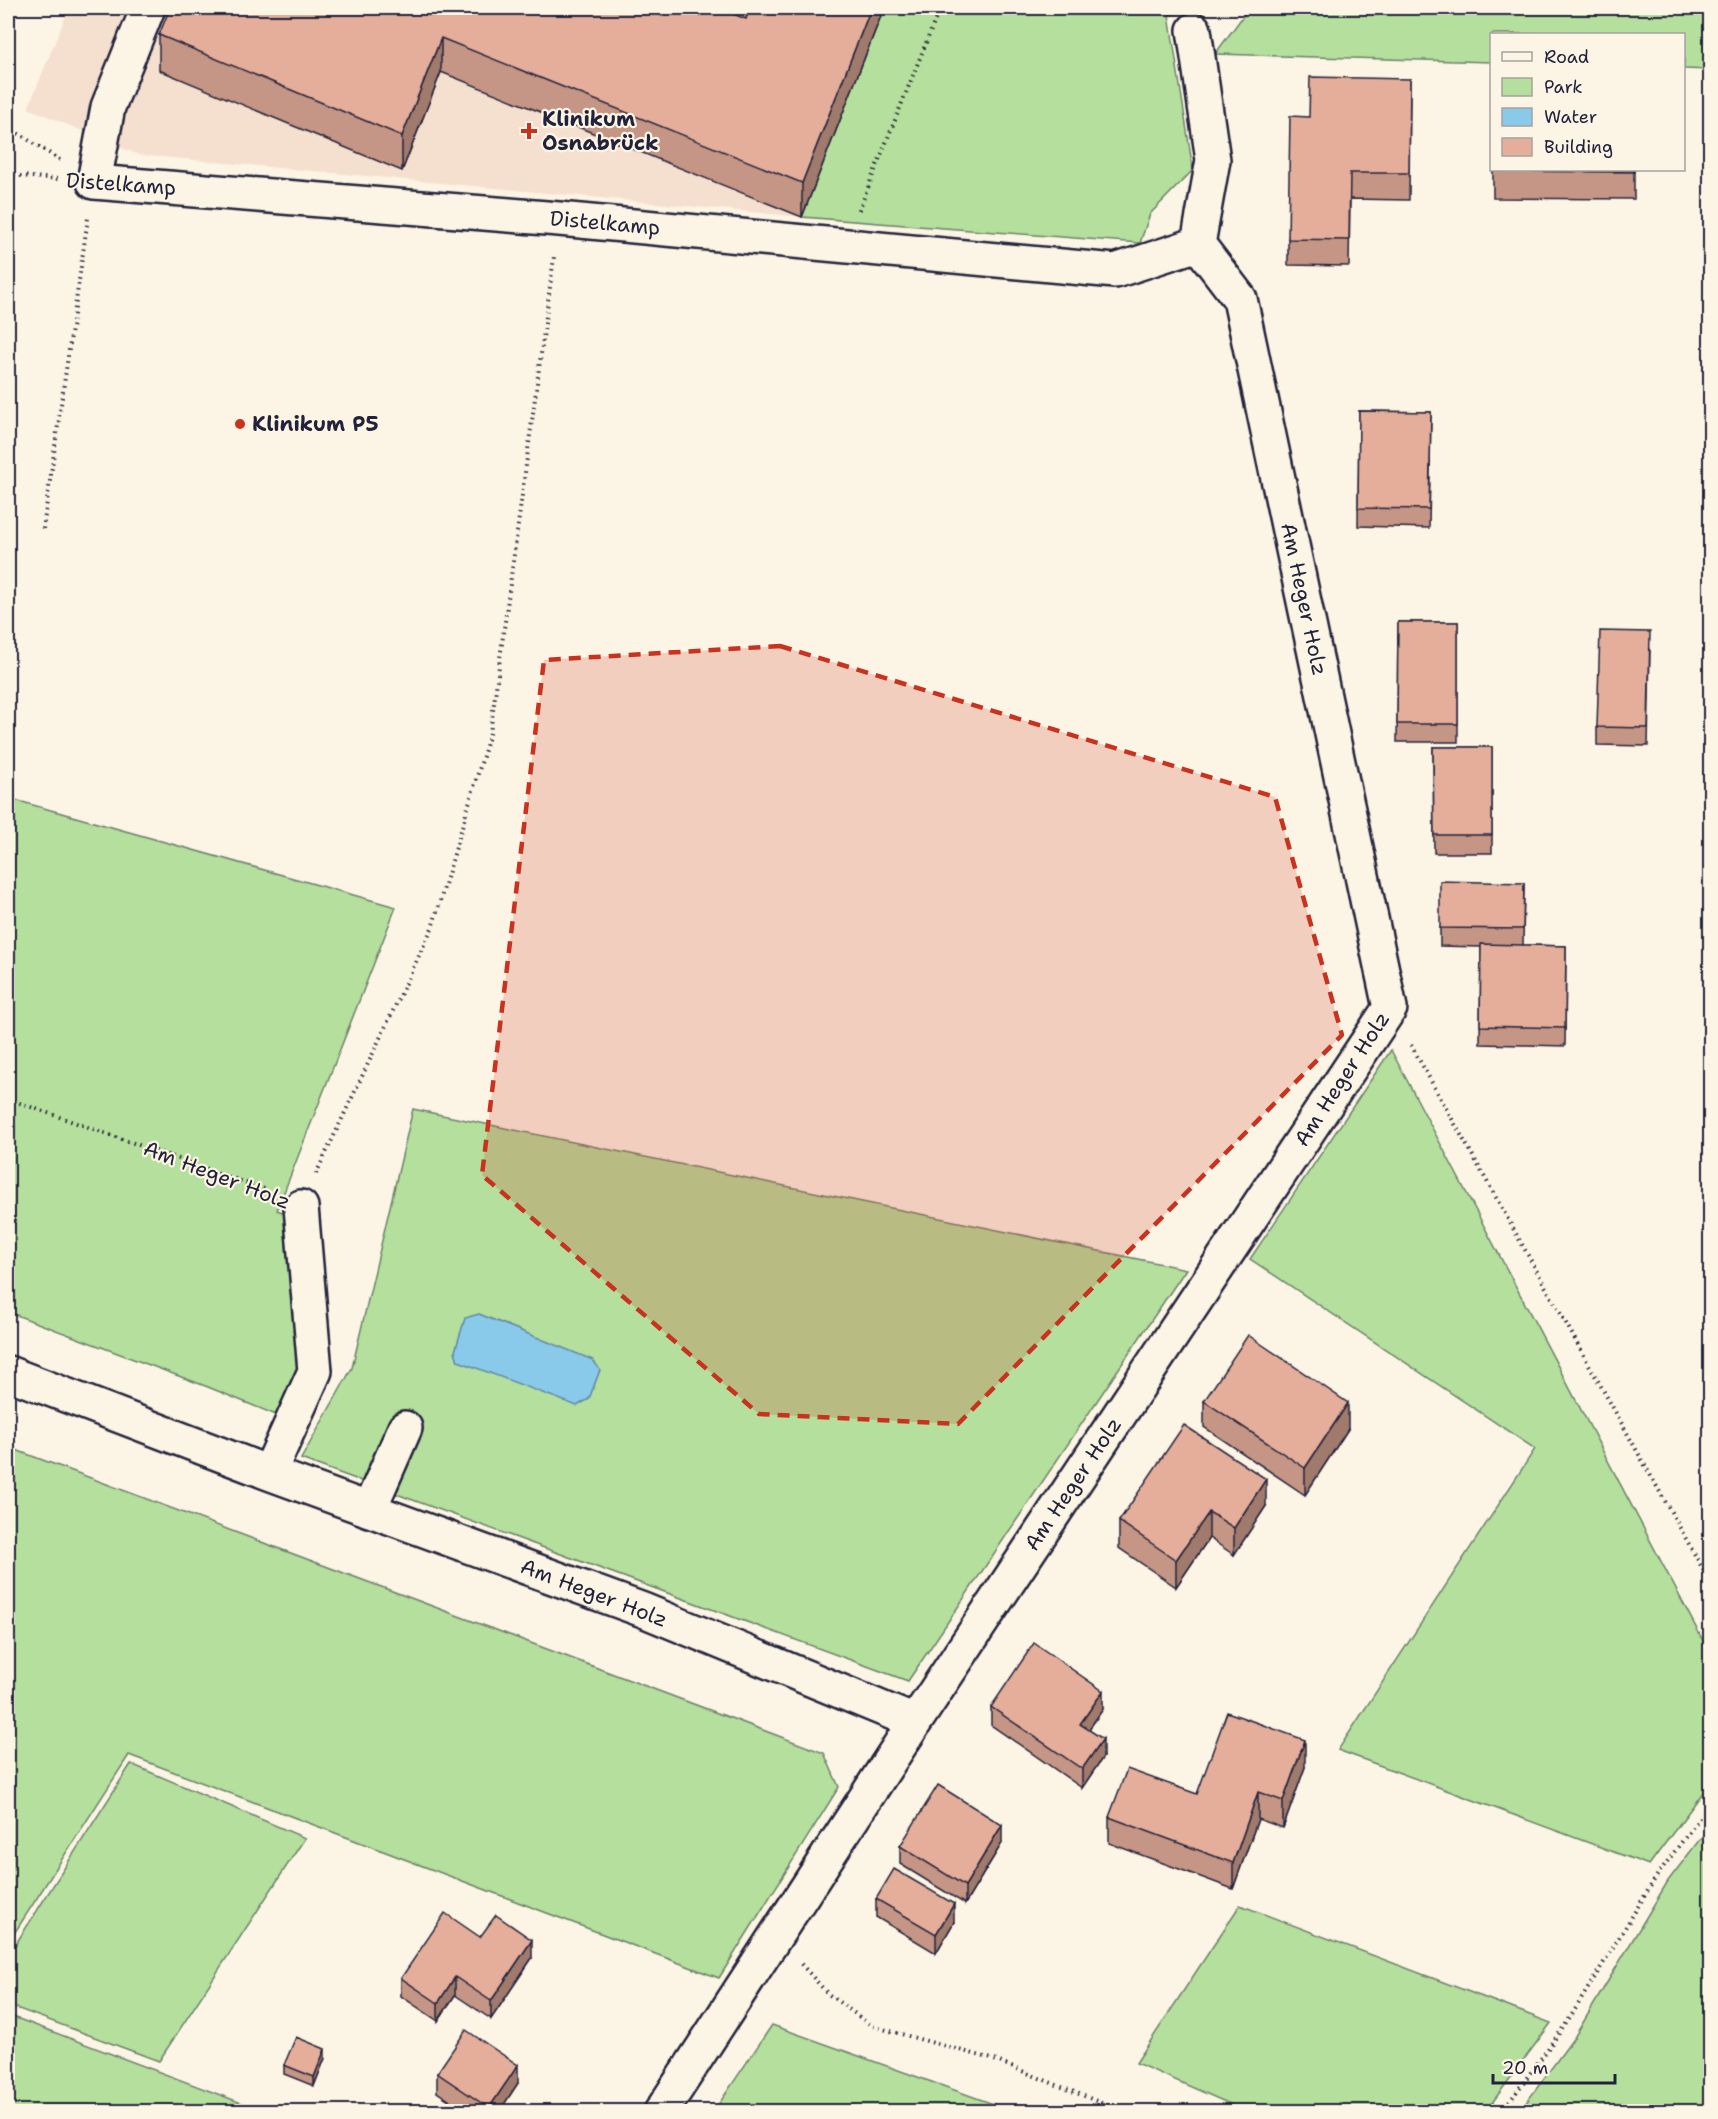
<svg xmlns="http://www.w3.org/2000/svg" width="1718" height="2119" font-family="'Shantell Sans',sans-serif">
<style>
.built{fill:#f5e0cf}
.green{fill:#b5df9c;stroke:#6c806c;stroke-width:1.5}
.water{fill:#89c9ea;stroke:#6086a4;stroke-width:1.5}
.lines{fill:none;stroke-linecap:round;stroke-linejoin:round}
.minor-casing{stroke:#22223b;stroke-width:38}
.path{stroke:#22223b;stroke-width:4;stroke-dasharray:1.5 4.5;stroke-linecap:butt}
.minor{stroke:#fcf5e5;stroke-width:33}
.wall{fill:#c59685;stroke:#22223b;stroke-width:1.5}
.shaded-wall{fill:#a07a6c;stroke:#22223b;stroke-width:1.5}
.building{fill:#e5ae9b;stroke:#22223b;stroke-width:1.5}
.marked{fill:#c8321e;fill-opacity:0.2;stroke:#c8321e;stroke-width:4.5;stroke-dasharray:12 8;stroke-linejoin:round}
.poi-dot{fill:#c8321e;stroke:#fcf5e5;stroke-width:2}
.labels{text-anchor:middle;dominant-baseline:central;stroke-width:4.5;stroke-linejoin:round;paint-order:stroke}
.poi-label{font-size:21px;font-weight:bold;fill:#22223b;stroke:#fcf5e5;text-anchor:start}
.street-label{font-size:21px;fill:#22223b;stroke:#fcf5e5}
</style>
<rect width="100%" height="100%" fill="#fcf5e5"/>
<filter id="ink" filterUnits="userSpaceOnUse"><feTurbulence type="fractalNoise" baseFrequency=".0167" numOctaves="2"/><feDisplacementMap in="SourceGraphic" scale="12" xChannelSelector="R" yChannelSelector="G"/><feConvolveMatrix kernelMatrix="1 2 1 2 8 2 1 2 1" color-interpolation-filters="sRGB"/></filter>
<g filter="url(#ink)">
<path class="built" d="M69,8H1026L935,228L802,217L139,155L28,108Z"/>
<path class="green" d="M884,8H1217L1169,15L1193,170L1150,214L1140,243L802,217Z
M1249,8H1710V70L1684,69V34H1492L1491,62L1215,54Z
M8,798L396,907L277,1210L290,1215L304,1368L281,1417L208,1387L8,1312Z
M1391,1050L1710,1654V1783L1649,1865L1338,1750L1535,1449L1250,1259Z
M413,1109L1186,1269L908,1681L301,1459L352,1368Z
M8,1447L824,1753L839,1787L719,1978L129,1755L8,1943Z
M131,1764L305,1838L159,2061L8,2005V1956Z
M1710,1826V2111H1520L1575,2036L1668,1881Z
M1240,1905L1551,2023L1486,2111H1246L1136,2063Z
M8,2015L263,2111H8Z
M772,2025L1013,2111H714Z"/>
<path class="water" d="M479,1314L593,1360L600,1370L589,1399L577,1406L458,1361L455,1351L465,1318Z"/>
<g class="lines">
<g class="minor-casing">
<path id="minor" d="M148,8L108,107L94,182L559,219L1115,271L1198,244
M1194,30L1213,160L1198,244
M8,1373L269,1473L643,1610L915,1722
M269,1473L315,1371L301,1207
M369,1510L405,1428
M661,2112L915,1722L1390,1008L1240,299L1198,244"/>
</g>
<path class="path" d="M8,127L60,160
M8,175L58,179
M859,210L940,8
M43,529L88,218
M1411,1045L1710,1582
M8,1099L267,1190
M316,1174L432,928L490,733L554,257
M801,1964L828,1994L872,2026L992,2059L1124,2112
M1502,2112L1568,2021L1658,1874L1710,1804"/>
<use href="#minor" class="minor"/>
</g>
<path class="wall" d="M727,8L726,11L746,19L747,16L727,8H884L802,217L441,72L402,171L159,70V35Z
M1410,79L1409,200L1350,199L1349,266L1288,265V239L1309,117Z
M1493,170H1634V199L1493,198Z
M1359,411L1431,412L1429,528L1358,526Z
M1398,622H1458V742H1397Z
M1650,650L1648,746L1597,745V727Z
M1433,747H1492V853H1434Z
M1524,883L1523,945L1566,946L1565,1046L1480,1044L1481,947L1440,946V928Z
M1204,1401L1348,1429L1305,1495L1204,1427Z
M1266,1506L1234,1555L1209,1538L1176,1587L1119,1548V1521Z
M991,1707L1103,1709L1089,1729L1103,1757L1082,1788L991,1725Z
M1305,1767L1283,1828L1258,1819L1233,1889L1109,1843V1817Z
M1002,1843L965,1904L900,1864V1846Z
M876,1899L954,1922L936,1953L876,1917Z
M480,1937L532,1958L491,2019L455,1995L438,2021L401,1996V1978Z
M325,2058L314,2086L284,2074V2065Z
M437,2073L518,2083L499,2112H467L437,2092Z"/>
<path class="shaded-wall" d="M714,8H727L714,40Z
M871,8H884L802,217V183Z
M441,38V72L402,171V136Z
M1348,1403V1429L1305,1495V1468Z
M1266,1479V1506L1234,1555V1528Z
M1209,1512V1538L1176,1587V1560Z
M1103,1691V1709L1080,1742V1724Z
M1103,1739V1757L1082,1788V1769Z
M1305,1740V1767L1283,1828V1801Z
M1258,1792V1819L1233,1889V1863Z
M1002,1825V1843L965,1904V1886Z
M954,1904V1922L936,1953V1934Z
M532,1940V1958L491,2019V2001Z
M455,1977V1995L438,2021V2003Z
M325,2049V2058L314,2086V2077Z
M518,2065V2083L499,2112H489V2108Z"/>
<path class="building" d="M170,8H718L746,19L750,8H871L802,183L441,38L402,136L159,35Z
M1310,77L1410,79L1409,173H1350L1349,240L1288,239L1290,116L1309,117Z
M1493,170H1634V172L1493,171Z
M1359,411L1431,412L1429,509L1358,508Z
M1398,622H1458V724H1397Z
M1600,631L1650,632L1648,728L1597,727Z
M1433,747H1492V835H1434Z
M1440,881L1524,883L1523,929L1440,928Z
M1481,944L1566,946L1565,1028L1480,1026Z
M1248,1335L1348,1403L1305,1468L1204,1401Z
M1184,1425L1266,1479L1234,1528L1209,1512L1176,1560L1119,1521Z
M1034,1643L1103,1691L1080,1724L1103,1739L1082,1769L991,1707Z
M1227,1712L1305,1740L1283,1801L1258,1792L1233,1863L1109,1817L1127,1769L1197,1794Z
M938,1785L1002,1825L965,1886L900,1846Z
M894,1869L954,1904L936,1934L876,1899Z
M445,1913L480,1937L496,1915L532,1940L491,2001L455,1977L438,2003L401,1978Z
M466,2030L518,2065L489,2108L437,2073Z
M296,2037L325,2049L314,2077L284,2065Z"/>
</g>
<path class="marked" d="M780,646L1275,797L1342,1035L958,1424L759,1414L482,1175L544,660Z"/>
<g class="poi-dot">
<path d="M526 122h6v6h6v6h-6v6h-6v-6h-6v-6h6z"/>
<circle cx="240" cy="424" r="6"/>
</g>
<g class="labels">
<g class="poi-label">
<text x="542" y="119">Klinikum<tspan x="542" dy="24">Osnabrück</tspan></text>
<text x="252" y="424">Klinikum P5</text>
</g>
<g class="street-label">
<text transform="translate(121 184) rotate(4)">Distelkamp</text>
<text transform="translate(605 223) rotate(5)">Distelkamp</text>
<text transform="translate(1304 599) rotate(78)">Am Heger Holz</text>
<text transform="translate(1342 1079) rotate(-57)">Am Heger Holz</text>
<text transform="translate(217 1175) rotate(21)">Am Heger Holz</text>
<text transform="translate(1073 1484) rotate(-56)">Am Heger Holz</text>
<text transform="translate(594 1593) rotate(21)">Am Heger Holz</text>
</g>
</g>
<rect width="1718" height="2119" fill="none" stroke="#fcf5e5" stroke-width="30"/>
<rect x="15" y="15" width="1688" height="2089" fill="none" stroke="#22223b" stroke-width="2" filter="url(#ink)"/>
<rect x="1490" y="33" width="195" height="138" fill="#fcf5e5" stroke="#a5a1a1" stroke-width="1.5"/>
<rect x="1502" y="52" width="30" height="9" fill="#fcf5e5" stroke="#a5a1a1" stroke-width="1.5"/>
<text x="1544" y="63" font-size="18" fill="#22223b">Road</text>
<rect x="1502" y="78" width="30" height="18" fill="#b5df9c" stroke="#a5a1a1" stroke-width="1.5"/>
<text x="1544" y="93" font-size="18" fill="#22223b">Park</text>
<rect x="1502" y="108" width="30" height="18" fill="#89c9ea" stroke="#a5a1a1" stroke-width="1.5"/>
<text x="1544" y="123" font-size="18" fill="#22223b">Water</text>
<rect x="1502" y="138" width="30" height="18" fill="#e5ae9b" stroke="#a5a1a1" stroke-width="1.5"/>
<text x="1544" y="153" font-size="18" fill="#22223b">Building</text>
<path d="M1493 2074v9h122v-9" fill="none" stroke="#22223b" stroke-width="3"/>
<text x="1502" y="2074" font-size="18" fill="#22223b" stroke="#fcf5e5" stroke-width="4.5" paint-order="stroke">20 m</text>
</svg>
